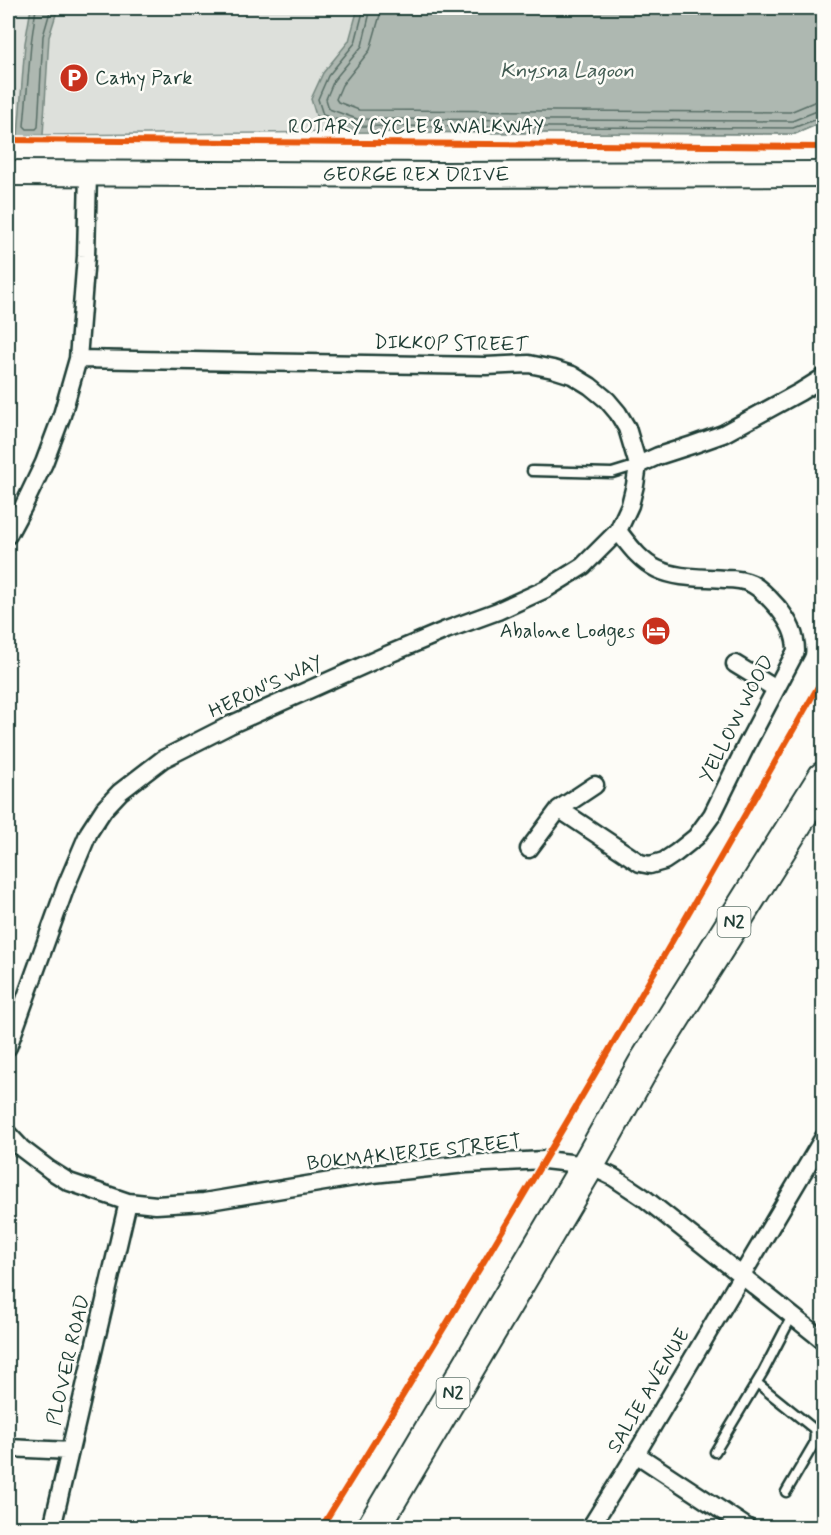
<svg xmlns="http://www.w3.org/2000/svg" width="831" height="1535" font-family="Mynerve,sans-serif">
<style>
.green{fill:#dde0db;stroke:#7e8e88;stroke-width:1.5}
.water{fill:#aeb8b1;stroke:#75877f;stroke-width:1.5}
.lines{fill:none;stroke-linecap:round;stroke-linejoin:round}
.shore{stroke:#586e66;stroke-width:1.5}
.lane-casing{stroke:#1f3d34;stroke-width:13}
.street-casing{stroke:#1f3d34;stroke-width:21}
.secondary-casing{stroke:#1f3d34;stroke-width:28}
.highway-casing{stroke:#1f3d34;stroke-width:36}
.lane{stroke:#fdfcf7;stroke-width:8}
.street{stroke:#fdfcf7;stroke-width:16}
.secondary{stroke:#fdfcf7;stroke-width:24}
.highway{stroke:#fdfcf7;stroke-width:32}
.cycleway-casing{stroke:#fdfcf7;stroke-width:10}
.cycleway{stroke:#e8590c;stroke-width:6}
.labels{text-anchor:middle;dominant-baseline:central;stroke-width:5;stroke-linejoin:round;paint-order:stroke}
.shield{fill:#fdfcf7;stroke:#62766e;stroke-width:1.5}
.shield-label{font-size:18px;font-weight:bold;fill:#1f3d34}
.poi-label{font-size:20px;fill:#1f3d34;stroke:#fdfcf7;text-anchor:start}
.street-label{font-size:20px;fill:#1f3d34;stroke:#fdfcf7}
.water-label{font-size:21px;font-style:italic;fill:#435c53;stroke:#fdfcf7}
</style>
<rect width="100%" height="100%" fill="#fdfcf7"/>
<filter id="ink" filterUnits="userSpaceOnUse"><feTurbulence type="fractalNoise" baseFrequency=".0167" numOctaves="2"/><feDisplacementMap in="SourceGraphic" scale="12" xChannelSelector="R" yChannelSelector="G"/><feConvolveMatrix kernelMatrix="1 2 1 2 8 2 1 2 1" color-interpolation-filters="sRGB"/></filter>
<g filter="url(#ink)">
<path class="green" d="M8,8H823V122L795,134L355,132L44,135L8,136Z"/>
<path class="water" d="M31,8H58L49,37L43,135L18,136L25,43Z
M358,8H823V122L795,134L355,132L317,119L311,99L323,73L349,41Z"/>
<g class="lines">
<path class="shore" d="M36,8L31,44L24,126L27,129H36L38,127L43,36L51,8
M364,8L355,43L328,76L318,99L323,115L356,126L793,128L819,118L824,117
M371,8L362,46L334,80L326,99L329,109L357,119L792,121L817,111L824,110
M380,8V15L370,50L342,85L336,99L338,102L359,110L790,112L814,102L824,101"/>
<g class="lane-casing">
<path id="lane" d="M532,471L612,473L638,465
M757,1383L814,1429L815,1435L814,1444L786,1492
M715,1452L763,1372L792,1316"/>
</g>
<g class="street-casing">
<path id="street" d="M638,465L658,456L692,445L723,434L800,392L824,377
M8,535L23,507L44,463L62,415L78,359L86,256L88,174
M735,664L776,689
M559,809L640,863L650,865L664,861L676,853L696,837L712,815L746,746L796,651C796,634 789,622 779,609C771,600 763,590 752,584C744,580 734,579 725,579C702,577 678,579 657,569C640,561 629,545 618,531
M529,849L559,809L595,785
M8,1047L66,886L89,832L104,809L120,792L163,759L230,725L382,657L446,630L498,611L546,589L583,566L618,531L630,505L635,485L638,465L627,428L618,413L607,400L590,386L572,375L553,369L529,364L486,366L78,359
M8,1134L21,1148L50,1170L69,1182L128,1202L156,1205L204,1202L373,1174L466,1164L544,1160L588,1165L613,1177L643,1197L824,1341
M8,1448L70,1451
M636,1454L748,1528
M52,1528L128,1202
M590,1528L636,1454L824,1137"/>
</g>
<g class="secondary-casing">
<g id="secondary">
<path id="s1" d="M8,173L443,175L824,174"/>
</g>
</g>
<g class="highway-casing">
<path id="highway" d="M373,1528L588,1165L644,1065L824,778"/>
</g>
<use href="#lane" class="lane"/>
<use href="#street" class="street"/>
<use href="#secondary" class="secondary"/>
<use href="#highway" class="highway"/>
<g class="cycleway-casing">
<path id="cycleway" d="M8,140L824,147
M321,1528C496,1248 661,963 824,676"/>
</g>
<use href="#cycleway" class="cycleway"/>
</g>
</g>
<defs>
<g id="parking-disc" transform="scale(1.5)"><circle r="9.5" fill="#c8321e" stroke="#fdfcf7"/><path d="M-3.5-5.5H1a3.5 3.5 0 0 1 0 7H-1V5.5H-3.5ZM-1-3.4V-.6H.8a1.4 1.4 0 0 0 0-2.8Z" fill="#fff"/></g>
<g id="hotel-disc" transform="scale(1.5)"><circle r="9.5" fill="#c8321e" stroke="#fdfcf7"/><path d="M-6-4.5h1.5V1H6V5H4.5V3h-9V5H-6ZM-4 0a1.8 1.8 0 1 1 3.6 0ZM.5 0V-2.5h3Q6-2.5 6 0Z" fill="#fff"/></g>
</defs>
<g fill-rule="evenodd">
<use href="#parking-disc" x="74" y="78"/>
<use href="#hotel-disc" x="656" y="631"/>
</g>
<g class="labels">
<g class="shield">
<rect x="717.5" y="907" width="33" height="30" rx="4.5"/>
<rect x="436.5" y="1378" width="33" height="30" rx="4.5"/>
</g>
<g class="shield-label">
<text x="734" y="922">N2</text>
<text x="453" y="1393">N2</text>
</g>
<g class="poi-label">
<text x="95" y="78">Cathy Park</text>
<text x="635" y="631" text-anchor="end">Abalone Lodges</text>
</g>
<g class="street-label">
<text x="416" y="127">ROTARY CYCLE &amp; WALKWAY</text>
<text stroke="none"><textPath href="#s1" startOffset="408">GEORGE REX DRIVE</textPath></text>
<text transform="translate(451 344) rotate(1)">DIKKOP STREET</text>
<text transform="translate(266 687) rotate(-25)">HERON'S WAY</text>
<text transform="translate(737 719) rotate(-63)">YELLOW WOOD</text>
<text transform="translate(414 1153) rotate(-6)">BOKMAKIERIE STREET</text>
<text transform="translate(69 1360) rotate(-77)">PLOVER ROAD</text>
<text transform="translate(649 1391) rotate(-59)">SALIE AVENUE</text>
</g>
<g class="water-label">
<text x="567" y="71">Knysna Lagoon</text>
</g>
</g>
<rect width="831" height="1535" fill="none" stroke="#fdfcf7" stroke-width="30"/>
<rect x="15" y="15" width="801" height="1505" fill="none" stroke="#1f3d34" stroke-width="2" filter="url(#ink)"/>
</svg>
